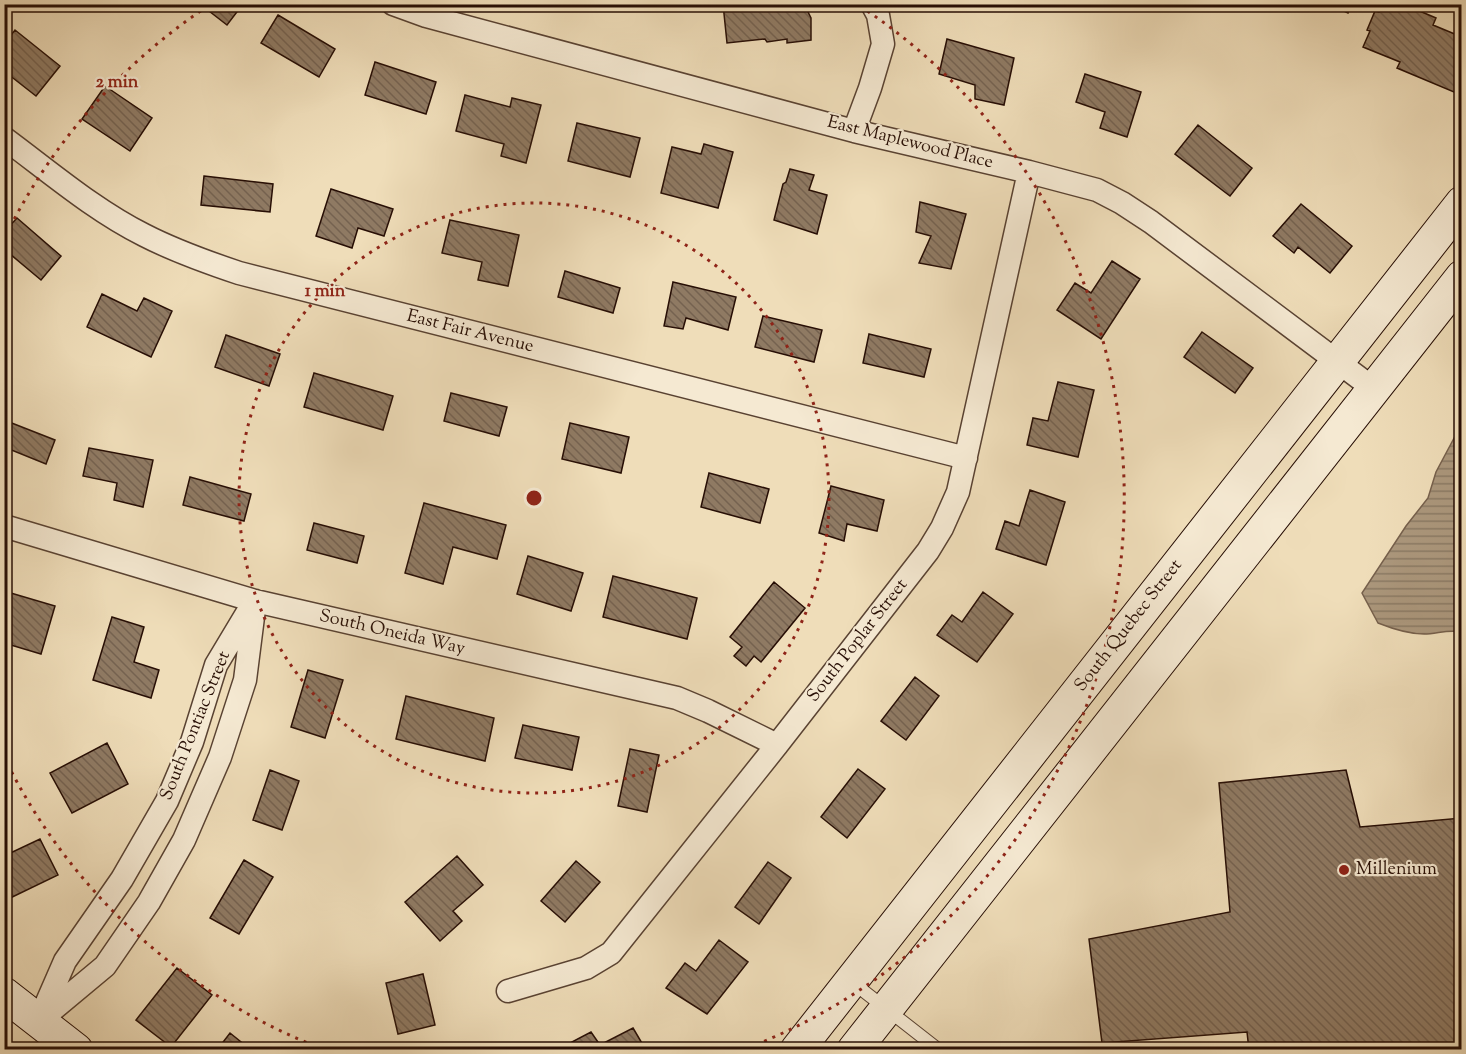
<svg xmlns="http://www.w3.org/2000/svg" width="1466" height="1054" font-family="'Sorts Mill Goudy',serif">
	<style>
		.water { fill: url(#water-rules); stroke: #76604c; stroke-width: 1.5 }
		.building { fill: url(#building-back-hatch); stroke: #270e05; stroke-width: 1.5 }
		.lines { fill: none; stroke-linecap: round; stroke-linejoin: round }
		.lane-casing { stroke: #594232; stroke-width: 14 }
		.street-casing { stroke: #594232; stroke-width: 25 }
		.secondary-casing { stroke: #270e05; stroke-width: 35 }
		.lane { stroke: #f5e9d2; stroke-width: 12 }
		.street { stroke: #f5e9d2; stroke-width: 22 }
		.secondary { stroke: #f5e9d2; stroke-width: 33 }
		.ring { fill: none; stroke: #8f2418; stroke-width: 3; stroke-dasharray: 3 6 }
		.poi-dot { fill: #8f2418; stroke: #f5e9d2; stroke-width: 2 }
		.labels { text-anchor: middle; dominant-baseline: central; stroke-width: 4.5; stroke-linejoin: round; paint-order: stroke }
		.street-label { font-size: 18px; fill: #270e05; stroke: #f5e9d2 }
		.poi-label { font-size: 18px; fill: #270e05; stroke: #f5e9d2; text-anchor: start }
		.centre { fill: #8f2418; stroke: #f5e9d2; stroke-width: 3 }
		.ring-label { font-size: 18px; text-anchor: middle; font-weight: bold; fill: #8f2418; stroke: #f5e9d2; stroke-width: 4.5; stroke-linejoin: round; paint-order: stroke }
	</style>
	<defs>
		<pattern id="water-rules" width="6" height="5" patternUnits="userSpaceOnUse" patternTransform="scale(1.5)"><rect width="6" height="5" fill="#ab977c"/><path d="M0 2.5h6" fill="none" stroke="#8b7a64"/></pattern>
		<pattern id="building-back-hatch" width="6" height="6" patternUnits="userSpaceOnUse" patternTransform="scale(1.5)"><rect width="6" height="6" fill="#8f7a63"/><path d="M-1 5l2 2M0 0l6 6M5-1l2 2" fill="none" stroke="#756250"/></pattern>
	</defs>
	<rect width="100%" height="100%" fill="#efddb9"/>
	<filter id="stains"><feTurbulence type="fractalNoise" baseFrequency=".00333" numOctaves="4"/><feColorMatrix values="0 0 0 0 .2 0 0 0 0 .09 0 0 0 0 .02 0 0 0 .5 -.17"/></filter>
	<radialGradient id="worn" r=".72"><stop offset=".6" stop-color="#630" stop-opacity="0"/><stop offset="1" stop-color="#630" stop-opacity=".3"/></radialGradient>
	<path class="water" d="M1461,425v207c-13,-3 -24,2 -37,2 -16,0 -31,-5 -46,-11l-16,-30 44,-67 22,-28 8,-26z"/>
	<path class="building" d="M200,4h43l-16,21z
		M723,4h81l7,14v22l-24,3v-4l-20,3 -2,-3 -38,4z
		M1329,4h23l-4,9z
		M1382,4h21l33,14 -3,7 29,12 -1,58 -64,-27 3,-6 -37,-15 7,-16 -3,-1 8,-19 4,1z
		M278,15l57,34 -16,28 -58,-34z
		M15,30l45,36 -24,30 -32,-25v-27z
		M947,39l67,19 -10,47 -29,-6v-14l-36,-11z
		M375,62l61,20 -10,32 -61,-19z
		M1085,74l56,18 -14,45 -27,-9 5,-16 -29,-10z
		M105,86l47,32 -22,33 -48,-32z
		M465,95l45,12 2,-9 29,7 -15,58 -25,-7 3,-12 -48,-13z
		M577,123l63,15 -10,39 -62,-16z
		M1198,125l54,43 -22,28 -55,-42z
		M704,144l29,8 -15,56 -57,-15 11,-46 29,7z
		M790,169l24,6 -5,15 18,5 -10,39 -43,-14 9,-36 3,-2z
		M204,176l69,8 -3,28 -69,-7z
		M331,189l62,20 -9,27 -26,-8 -6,20 -36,-12z
		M920,202l46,12 -15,55 -32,-6 12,-27 -15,-4z
		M1301,204l51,42 -22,27 -32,-26 -4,6 -21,-17z
		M17,218l44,38 -20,24 -37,-31v-17z
		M450,220l69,15 -11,51 -30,-6 4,-18 -40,-9z
		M1112,261l28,18 -39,60 -44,-29 18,-27 16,10z
		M565,271l55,17 -7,25 -55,-16z
		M673,282l63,15 -8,33 -42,-12 -3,11 -19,-3z
		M102,294l35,17 7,-13 28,13 -21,46 -64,-30z
		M763,316l59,14 -8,32 -59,-15z
		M1202,332l51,36 -18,25 -51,-36z
		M869,334l62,15 -7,28 -61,-14z
		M226,335l54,19 -11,32 -54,-19z
		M314,373l79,23 -10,34 -79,-23z
		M1058,382l36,8 -16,67 -51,-12 6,-27 15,3z
		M451,393l56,14 -8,29 -55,-15z
		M4,420l51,20 -9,24 -42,-17z
		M570,423l59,14 -8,36 -59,-14z
		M89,448l64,12 -10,47 -29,-7 3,-17 -34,-7z
		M709,473l60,16 -9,34 -59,-16z
		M190,477l61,17 -7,27 -61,-16z
		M831,486l53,14 -7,31 -30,-7 -3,17 -25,-8z
		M1030,490l35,12 -19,63 -50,-16 9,-28 14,5z
		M424,503l82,22 -9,34 -44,-12 -10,37 -38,-11z
		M314,523l50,13 -7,27 -50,-13z
		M528,556l55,17 -12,38 -54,-17z
		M613,576l84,22 -10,41 -84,-22z
		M774,582l31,26 -44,54 -7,-6 -8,10 -12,-10 8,-9 -12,-10z
		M4,591l51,15 -14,48 -37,-11z
		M983,592l30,22 -36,48 -40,-27 15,-20 10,7z
		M112,617l32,10 -10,35 25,8 -8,28 -58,-18z
		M308,670l35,10 -18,58 -34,-11z
		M915,677l24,19 -33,44 -25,-19z
		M406,696l88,22 -9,43 -89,-22z
		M523,725l56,12 -7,33 -57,-12z
		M107,743l21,41 -56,29 -22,-40z
		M630,749l29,6 -12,57 -29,-6z
		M858,769l27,20 -38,49 -26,-21z
		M270,770l29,11 -17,49 -29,-10z
		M1346,770l14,57 102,-9v232h-213l-2,-18 -145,11 -13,-104 141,-27 -11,-129z
		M40,839l18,36 -54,26v-45z
		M457,856l26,29 -30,26 9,10 -22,20 -35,-39z
		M244,860l29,17 -34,57 -29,-16z
		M576,861l24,21 -35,40 -24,-21z
		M768,862l23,16 -32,46 -24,-17z
		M719,940l29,22 -41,52 -41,-26 19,-25 11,8z
		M177,968l35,27 -41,52 -35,-27z
		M423,974l12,51 -37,9 -12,-51z
		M633,1028l13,22h-78l-2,-5 25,-13 9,13z
		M230,1033l21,17h-34z"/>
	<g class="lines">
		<g class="lane-casing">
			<path id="lane" d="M852,982l87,68"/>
		</g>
		<g class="street-casing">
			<path id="street" d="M393,4l33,12 428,115 175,41 68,18 25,13 29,19 223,167
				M854,131l16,-43 13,-44 -5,-29 -6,-11
				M4,138c46,34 90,72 140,97 31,16 62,27 95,38l727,185
				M4,526l251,75 422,97 31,13 69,34
				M508,991l78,-23 25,-15 166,-208 151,-194 14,-23 16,-36 71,-320
				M41,1016l24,-55 57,-82 45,-78 25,-59 24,-77 33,-55
				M39,1021l66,-55 44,-64 35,-62 36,-83 25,-77 10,-79"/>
		</g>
		<g class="secondary-casing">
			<path id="secondary" d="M4,994l72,56
				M797,1050l665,-847
				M854,1050l608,-773"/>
		</g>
		<use href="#lane" class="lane"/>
		<use href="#street" class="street"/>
		<use href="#secondary" class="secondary"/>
	</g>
	<g class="ring">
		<circle cx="534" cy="498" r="295"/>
		<path d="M323 1049A590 590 0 0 1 6 761M6 235A590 590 0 0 1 208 6M860 6A590 590 0 0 1 745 1049"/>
	</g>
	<circle class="poi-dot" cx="1344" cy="870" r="6"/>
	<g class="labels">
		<g class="street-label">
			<text transform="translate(910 143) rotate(14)">East Maplewood Place</text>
			<text transform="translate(470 332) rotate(14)">East Fair Avenue</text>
			<text transform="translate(1129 626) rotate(-52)">South Quebec Street</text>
			<text transform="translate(392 633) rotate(13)">South Oneida Way</text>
			<text transform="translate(858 641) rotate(-52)">South Poplar Street</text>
			<text transform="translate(196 726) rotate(-68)">South Pontiac Street</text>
		</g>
		<g class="poi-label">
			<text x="1356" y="870">Millenium</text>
		</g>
	</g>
	<circle cx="534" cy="498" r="9" class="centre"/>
	<g class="ring-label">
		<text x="117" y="87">2 min</text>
		<text x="325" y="296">1 min</text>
	</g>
	<rect width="1466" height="1054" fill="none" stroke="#efddb9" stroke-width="24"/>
	<rect x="6" y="6" width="1454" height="1042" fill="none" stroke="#270e05" stroke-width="3"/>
	<rect x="12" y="12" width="1442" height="1030" fill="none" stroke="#270e05" stroke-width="1.5"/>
	<rect width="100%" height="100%" filter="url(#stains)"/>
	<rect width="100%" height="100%" fill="url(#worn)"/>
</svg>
